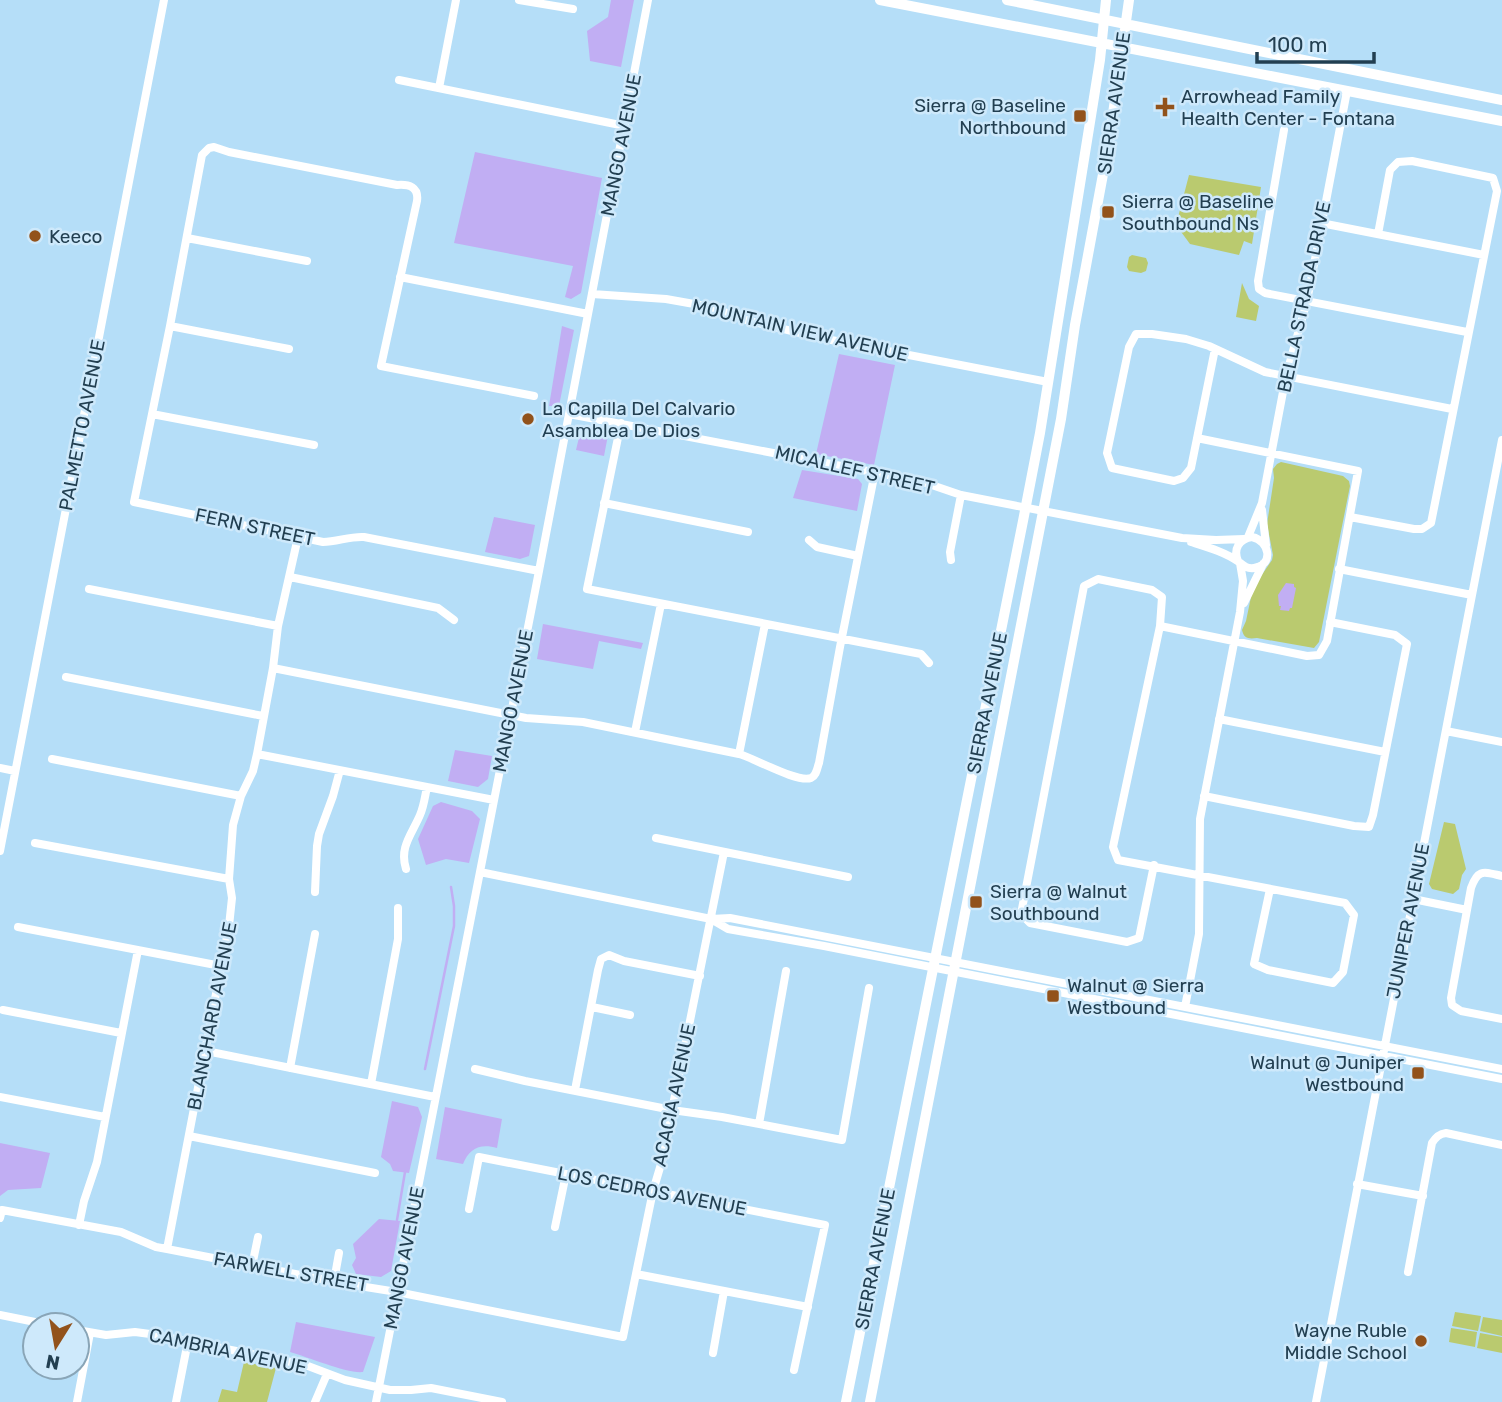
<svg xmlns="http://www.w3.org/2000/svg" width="1502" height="1402" font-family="Rubik,sans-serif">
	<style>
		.green { fill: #baca6f }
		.water { fill: #c1aef3 }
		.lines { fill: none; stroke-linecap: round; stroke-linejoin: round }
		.stream { stroke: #c1aef3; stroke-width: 2.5 }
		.minor { stroke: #fff; stroke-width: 8 }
		.major { stroke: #fff; stroke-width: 10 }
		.poi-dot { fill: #92521b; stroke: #cee9fb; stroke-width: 2.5 }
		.labels { text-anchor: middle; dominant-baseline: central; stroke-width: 5; stroke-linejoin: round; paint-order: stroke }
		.poi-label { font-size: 19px; fill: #223f51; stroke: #cee9fb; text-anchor: start }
		.street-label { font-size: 19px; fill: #223f51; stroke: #cee9fb }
	</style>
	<rect width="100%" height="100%" fill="#b5def8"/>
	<path class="green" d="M1189,175l72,12 -9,57 -8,-3 -5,14 -49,-11 -14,-19z
		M1132,255l14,3 2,5 -2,8 -5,2 -12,-2 -2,-4 2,-10z
		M1242,283l7,16 10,7 -3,15 -20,-4z
		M1281,462l62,14 6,5 1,5 -31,156 -5,6 -57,-10c-8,1 -13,1 -15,-8l4,-9 5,-24 8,-18 13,-19 1,-5 -6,-31 7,-46 -1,-9 4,-5z
		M1444,822l11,2 11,45 -4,6 -3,14 -6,5 -21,-5 -3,-5z
		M1455,1312l26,4 -3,15 -26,-5z
		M1483,1317l19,3v16l-22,-5z
		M1451,1328l26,4 -2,15 -26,-5z
		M1480,1333l22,4v16l-25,-5z
		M244,1362l32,6 -9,34h-49l4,-13 15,3z"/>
	<path class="water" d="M611,0h23l-13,67 -31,-6 -3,-30 21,-14z
		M475,152l127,26 -21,115 -10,6 -6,-2 8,-31 -119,-23z
		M562,326l12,4 -15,76h-10z
		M839,354l56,11 -21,100 -58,-11z
		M582,425l27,5 -5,26 -28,-6z
		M802,470l56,9 4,5 -5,27 -64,-13z
		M494,517l41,8 -6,31 -9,3 -35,-7z
		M1286,583l8,1v3l2,1 -4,20h-2l-1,3 -9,-1 1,-4h-2l-1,-11z
		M543,624l100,19 -2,6 -42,-8 -6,28 -56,-10z
		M455,750l37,6 -4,23 -10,8 -30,-6z
		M441,802l31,9 8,8 -11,44 -23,-4 -20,6 -8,-26 15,-33z
		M392,1101l26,6 4,10 -13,56 -16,-2 -3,-7 -9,-7z
		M445,1107l57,12 -5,29c-16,-5 -28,0 -34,16l-27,-5z
		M0,1143l50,10 -9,35 -33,2 -8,6z
		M379,1219l21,2 -9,50 -10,6 -25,-3 -4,-9 4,-7 -3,-14z
		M296,1322l79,15 -12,35c-15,2 -55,-15 -73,-20z"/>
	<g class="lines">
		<path class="stream" d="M425,1069l29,-143v-20l-3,-19
			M397,1220l8,-48"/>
		<path class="minor" d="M519,0l54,9
			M399,80l226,46
			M439,88l17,-88
			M1284,130l-26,151 1,8 6,4 202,39
			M1321,223l163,32
			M187,238l120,23
			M400,277l188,37
			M592,294l74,5 45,8 35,13 75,18 227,44
			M170,326l119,23
			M1215,349l-24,119 -8,10 -9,3 -62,-13 -5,-15 22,-106 7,-13h16l34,5 23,7 56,26 187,37
			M534,396l-153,-30 36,-165c2,-14 -8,-17 -20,-16l-168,-33 -15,-5 -5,1 -7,7 -32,171 -36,176 189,40c14,0 27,-6 41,-5l175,34
			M152,414l162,31
			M569,414l351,67 41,14 221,43 34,2 28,-1
			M621,423l-34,166 334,65 8,9
			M604,503l144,29
			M1262,510l4,35
			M1350,517l64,12h8l9,-6 66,-332 -4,-13 -81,-17 -14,1 -8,8 -12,64
			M1248,537l14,-34 24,-127 21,-75 40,-210
			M809,540l8,7 41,9
			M1191,542c16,5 34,10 48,20 5,4 8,7 15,6 20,-3 16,-27 -2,-31 -13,2 -19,12 -14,24
			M951,560l-1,-8 11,-57
			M1339,569l133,26
			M290,577l148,31 16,12
			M89,589l189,37
			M1244,603l19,-39
			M1160,626l147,30 12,-1 8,-14 31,-170 -161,-33
			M273,668l253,50 57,4 156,32c15,4 58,29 72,24 6,-3 6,-10 8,-15l21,-116 35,-175
			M66,677l197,39
			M1219,719l166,33
			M1446,731l56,11
			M635,732l26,-128
			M257,754l237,46
			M739,754l26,-130
			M52,759l189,37
			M0,768l15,3
			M1204,796l150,30 15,1 4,-12 34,-171 -12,-9 -65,-13
			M656,838l192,39
			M35,843l194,36
			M0,851l164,-851
			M1154,865l-15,73 -12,4 -97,-19 -9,-9 63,-328 14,-7 54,11 10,7 -2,29 -47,221 5,13 227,43 9,12 -11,57 -10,11 -65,-13 -14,-6 16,-75
			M406,869c-7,-22 6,-35 14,-54 4,-9 5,-19 7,-28
			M480,872l231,47 19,-1 772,151
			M1502,876c-18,-4 -24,-8 -31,12l-20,110 1,7 9,6 41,8
			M315,892l2,-46 2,-12 14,-38 7,-26
			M1413,899l54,11
			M711,919l17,10 96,17 678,133
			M18,927l203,39
			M592,1007l38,8
			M1185,1007l14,-73 1,-115 40,-207 3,-31 -3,-18
			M3,1010l118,23
			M206,1051l229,46
			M290,1068l25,-134
			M475,1069l50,12 147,29 50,7 120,23 27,-152
			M371,1084l27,-145v-31
			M575,1090l23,-120 3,-11 8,-4 15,6 76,15
			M0,1097l105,20
			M759,1124l27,-153
			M189,1136l186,37
			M1357,1184l66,12
			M469,1209l10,-52 346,68 -31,145
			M0,1218l2,-8 119,22 35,15 11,2 180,35 50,8 226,45 30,-146 11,-37 8,-44 52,-258
			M79,1225l5,-24 13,-39 41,-212
			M555,1227l11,-53
			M167,1249l62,-323 3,-28 -3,-19 4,-54 8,-29 12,-25 4,-17 16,-86 5,-42 20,-89
			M252,1266l6,-29
			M1408,1272l24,-129c4,-6 7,-9 14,-10l56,12
			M636,1274l172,33
			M334,1281l5,-28
			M0,1315l50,10
			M77,1330l29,5 29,-3 15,2 132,26 26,6 37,14 45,10h21l20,-2 71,14
			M713,1353l11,-62
			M77,1402l13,-69
			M176,1402l12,-61
			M315,1402l12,-28
			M376,1402l163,-831 109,-571
			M1316,1402l186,-962"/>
		<path class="major" d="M880,0l622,121
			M1007,0l495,100
			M846,1402l177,-881 17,-88 60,-373 6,-60
			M870,1402l191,-983 14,-94 34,-183 20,-142"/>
	</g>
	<g class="poi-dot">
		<path d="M1161.5 96.5h7v7h7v7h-7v7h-7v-7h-7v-7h7z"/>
		<rect x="1073" y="109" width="14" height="14" rx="3.5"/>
		<rect x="1101" y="205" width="14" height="14" rx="3.5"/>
		<circle cx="35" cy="236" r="7"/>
		<circle cx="528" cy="419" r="7"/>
		<rect x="969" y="895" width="14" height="14" rx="3.5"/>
		<rect x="1046" y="989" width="14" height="14" rx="3.5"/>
		<rect x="1411" y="1066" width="14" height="14" rx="3.5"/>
		<circle cx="1421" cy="1341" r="7"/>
	</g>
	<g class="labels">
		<g class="poi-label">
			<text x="1181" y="96">Arrowhead Family<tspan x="1181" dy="22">Health Center - Fontana</tspan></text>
			<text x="1066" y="105" text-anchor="end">Sierra @ Baseline<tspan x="1066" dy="22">Northbound</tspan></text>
			<text x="1122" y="201">Sierra @ Baseline<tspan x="1122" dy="22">Southbound Ns</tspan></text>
			<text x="49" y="236">Keeco</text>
			<text x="542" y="408">La Capilla Del Calvario<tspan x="542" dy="22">Asamblea De Dios</tspan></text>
			<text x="990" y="891">Sierra @ Walnut<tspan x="990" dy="22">Southbound</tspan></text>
			<text x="1067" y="985">Walnut @ Sierra<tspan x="1067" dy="22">Westbound</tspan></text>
			<text x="1404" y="1062" text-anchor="end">Walnut @ Juniper<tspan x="1404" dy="22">Westbound</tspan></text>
			<text x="1407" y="1330" text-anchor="end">Wayne Ruble<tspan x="1407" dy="22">Middle School</tspan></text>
		</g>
		<g class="street-label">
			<text transform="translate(1114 103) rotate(-82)">SIERRA AVENUE</text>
			<text transform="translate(621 145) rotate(-79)">MANGO AVENUE</text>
			<text transform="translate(1304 297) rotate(-78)">BELLA STRADA DRIVE</text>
			<text transform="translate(800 330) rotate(13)">MOUNTAIN VIEW AVENUE</text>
			<text transform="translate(82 425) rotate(-79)">PALMETTO AVENUE</text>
			<text transform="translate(855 470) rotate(13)">MICALLEF STREET</text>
			<text transform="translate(255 527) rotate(12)">FERN STREET</text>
			<text transform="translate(513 701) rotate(-79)">MANGO AVENUE</text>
			<text transform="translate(987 703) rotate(-79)">SIERRA AVENUE</text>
			<text transform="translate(1408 921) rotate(-79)">JUNIPER AVENUE</text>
			<text transform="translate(212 1016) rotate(-79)">BLANCHARD AVENUE</text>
			<text transform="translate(674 1095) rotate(-78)">ACACIA AVENUE</text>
			<text transform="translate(652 1191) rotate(11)">LOS CEDROS AVENUE</text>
			<text transform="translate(404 1258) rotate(-79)">MANGO AVENUE</text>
			<text transform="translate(875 1259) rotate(-79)">SIERRA AVENUE</text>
			<text transform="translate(291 1272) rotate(10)">FARWELL STREET</text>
			<text transform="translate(228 1351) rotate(12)">CAMBRIA AVENUE</text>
		</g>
	</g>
	<g transform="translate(56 1346) rotate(191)"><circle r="33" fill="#cee9fb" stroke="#89a5b7" stroke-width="2"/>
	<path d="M0-5L12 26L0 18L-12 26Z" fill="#92521b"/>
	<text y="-10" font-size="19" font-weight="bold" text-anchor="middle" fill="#223f51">N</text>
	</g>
	<path d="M1257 52v10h117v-10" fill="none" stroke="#223f51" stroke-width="3.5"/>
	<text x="1268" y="52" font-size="21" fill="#223f51" stroke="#cee9fb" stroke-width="5" paint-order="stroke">100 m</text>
</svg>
